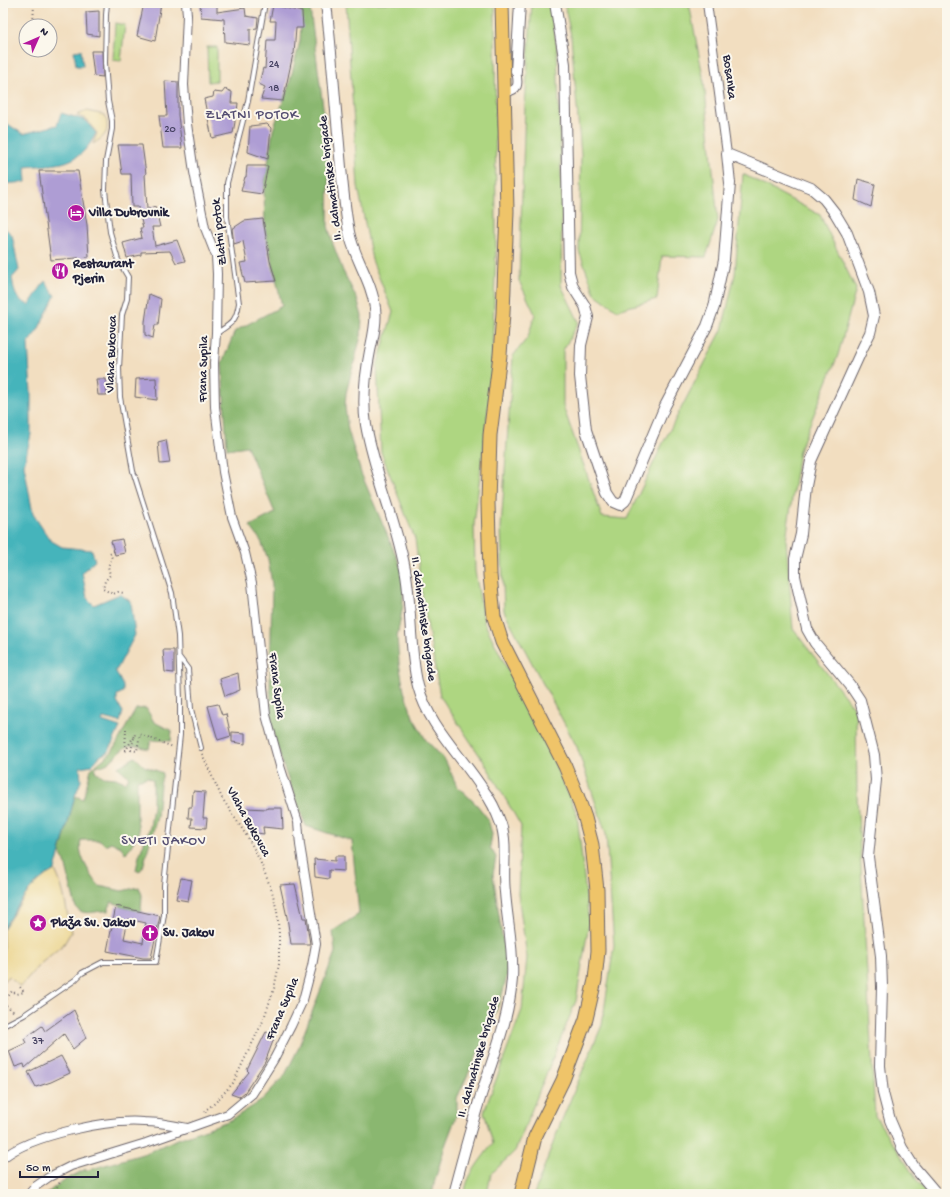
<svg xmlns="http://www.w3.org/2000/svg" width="950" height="1197" font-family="'Gochi Hand',sans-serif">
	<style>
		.green { fill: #aed681; stroke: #687c5e }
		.forest { fill: #8ab76f; stroke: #566c55 }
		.sand { fill: #eeda9e; stroke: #887e6c }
		.water { fill: #44b4bb; stroke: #336b7b }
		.building { fill: #ae9dd4; fill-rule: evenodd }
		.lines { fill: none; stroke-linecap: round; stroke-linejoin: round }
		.service-casing { stroke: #6b646a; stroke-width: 6 }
		.minor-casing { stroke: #6b646a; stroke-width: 10 }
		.tertiary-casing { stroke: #6b646a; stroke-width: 12 }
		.primary-casing { stroke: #6b646a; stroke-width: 15 }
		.path { stroke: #6b646a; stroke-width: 2; stroke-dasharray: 1 3; stroke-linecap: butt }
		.service { stroke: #fff; stroke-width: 4 }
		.minor { stroke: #fff; stroke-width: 8 }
		.tertiary { stroke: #fff; stroke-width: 10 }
		.primary { stroke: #efc469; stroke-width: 13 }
		.labels { text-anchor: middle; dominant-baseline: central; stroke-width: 4; stroke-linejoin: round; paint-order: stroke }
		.number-label { font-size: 11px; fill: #454161 }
		.street-label { font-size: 13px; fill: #22223b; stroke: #fbf7ec }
		.poi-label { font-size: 13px; font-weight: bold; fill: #22223b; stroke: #fbf7ec; text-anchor: start }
		.neighbourhood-label { font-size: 14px; letter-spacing: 1px; fill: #534d71; stroke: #fbf7ec }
	</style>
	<rect width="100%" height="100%" fill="#fbf7ec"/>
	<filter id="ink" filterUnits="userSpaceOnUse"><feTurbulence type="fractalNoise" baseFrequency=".025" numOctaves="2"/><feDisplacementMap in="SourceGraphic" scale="8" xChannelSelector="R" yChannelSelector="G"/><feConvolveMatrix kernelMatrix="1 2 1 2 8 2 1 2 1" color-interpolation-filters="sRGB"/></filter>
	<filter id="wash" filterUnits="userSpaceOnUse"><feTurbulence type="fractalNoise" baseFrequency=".012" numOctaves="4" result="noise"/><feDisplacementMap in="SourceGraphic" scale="16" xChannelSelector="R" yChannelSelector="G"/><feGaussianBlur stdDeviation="0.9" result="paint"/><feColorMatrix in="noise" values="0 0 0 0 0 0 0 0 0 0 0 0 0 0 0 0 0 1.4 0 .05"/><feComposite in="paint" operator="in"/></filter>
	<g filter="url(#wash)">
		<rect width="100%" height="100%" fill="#f2dec0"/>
		<path class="green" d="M346,3h149l1,246 -5,135 -17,141 1,46 9,51 69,138 24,54 12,109 -13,78 -61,150 -24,23 -4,20h-21c-4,-14 19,-39 27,-51l-9,-31 38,-102 5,-53 -9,-63 3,-68 -35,-61 -46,-69 -17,-95 -8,-62 -34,-87 -4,-86 16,-54 -21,-52 -14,-74z
			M532,3h17l8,45 5,155 -1,82 18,37 -16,28v56l39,111 25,2 35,-74 60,-115 13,-56 8,-100 77,41 36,74 -18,66 -39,96 -13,89 7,89 63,82 1,85 18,320 51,78h-392l27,-72 41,-97 12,-80 -8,-111 -29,-87 -73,-136 -3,-83 12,-172 15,-19 7,-23 -16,-33 6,-175z
			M564,3h125l15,79 14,138 -12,37 -44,-1 -5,43 -40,11 -22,-16 -16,-43 2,-96 -10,-119z
			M115,23l10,2 -4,36 -8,-1z
			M207,47h10v34l-9,1z"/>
		<path class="forest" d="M302,8l8,1 16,120 3,37 -1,60 5,18 10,27 14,28 5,17 -1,20 -15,57 -1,14 3,23 13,43 42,99v33l-6,32 2,26 5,28 9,26 13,23 19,20 12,26 20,19 11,14 4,15 -2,13 6,10 -3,17 9,62 5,21v19l-5,19 -12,32 -33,71v16l-12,32 -12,41v7h-387l15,-12 25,-13 -1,2 61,-18 29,-13 56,-20 30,-19 24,-26 13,-26 37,-97 -2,-21 26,-17 -7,-73 -46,-15 -21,-55 -13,-41 -2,-44 2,-102 -4,-25 -7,-18 -11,-15 25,-13 -28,-67 -20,3 -5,-86 13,-32 47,-25 -17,-77 -1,-39 9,-60 16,-45 11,-44z
			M146,708l8,14 18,9 -1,10 -20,-1 -2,9c-5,-1 -11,-3 -15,-3 -18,0 -19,21 -38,20l-1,5 9,6 12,1 9,4 4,-5 -11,-10 17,-10 9,9 19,7 -3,12 -3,32 -14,50 -4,5 -3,-2 3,-14 11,-29 3,-21v-26l-5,-3 -11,3v38l2,15 -13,21 -5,-7 -10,-5 -6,3 -5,-5h-19c-4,16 9,33 18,46l23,5 17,-4 3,8 -1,17 -21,-5 1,-2 -10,-3 -3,9c-12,-1 -23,6 -32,-3l-11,-46 -5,-9 15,-57 8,3 8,-30 21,-17 24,-43z"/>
		<path class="sand" d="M87,111l18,4c5,16 2,20 -12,29l4,-11 -11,-14 -9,-4z
			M55,870c10,20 11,40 16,62l-7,12 -25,21 -19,22 -11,-11 -6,6v-53l26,-39 16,-15z"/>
		<path class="water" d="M81,50l2,16h-7l-2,-15z
			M61,113l24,7 11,13c-16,34 -39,31 -71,34l1,15 -23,2v-63l20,13 34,-9z
			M3,213l1,14 8,8 7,35 -7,8c3,15 2,20 17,27l16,-24 10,15 -17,34 -10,13 3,50v41l-7,31 9,49 17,26 12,7 30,3 3,11 -13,11 5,26 7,7 26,-11 11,8 4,33 -18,34 -2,1 8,16v6l-6,3v7l6,10 -3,10 -17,-4 -1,3 18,6 -11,24 -9,5 -8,9 -12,2 1,14 -6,15 -20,74c-24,12 -38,36 -52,59z"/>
		<g id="blocks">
			<path class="building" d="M144,3h17l-6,38 -18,-5z
				M200,3h17v9l28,-4 1,8 12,2 -1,10 -7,1v16l-25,-3 -1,-23 -23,-2z
				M273,5l29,7 1,16h-7l-2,26h-1l-10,47 -22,-2 4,-12 -6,-3 4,-16 2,1 2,-29h8l1,-19h-6z
				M99,11v25l-12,-2 -1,-22z
				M91,51h11l1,26 -9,-1z
				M165,81l13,1v33l4,33h-19l-4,-32h8z
				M225,89l7,3 -1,11h7l-1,9 -3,-1 1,11 -2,11 -21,5 -8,-39 9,-2 1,-5 8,1z
				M267,124l4,4 -3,31 -20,-7 2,-26z
				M118,145h24l4,29h-1l2,35 8,-3 5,21h-8l3,19 22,-6 8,21 -9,2 -6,-12 -29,1v3l-14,3 -4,-15 19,-5 -2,-10h3l-5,-21h-6l-1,-33h-9z
				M247,166h21l-6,28 -21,-3 4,-14h1z
				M39,171h39l9,54 2,32 -38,3z
				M858,179l17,5 -4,23 -16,-7z
				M263,219l7,42 6,20 -31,2 -5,-20 7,-1 -4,-21 -9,3 -2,-15 12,-8z
				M149,294l12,5 -3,26h-3l-2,13 -8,-3v-13z
				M156,378l1,22 -22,-3 1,-18z
				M96,379h10l1,16h-9z
				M166,440l4,23 -10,1 -2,-22z
				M122,539l3,14 -10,2 -4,-14z
				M163,650h11v23l-9,-1z
				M238,673l2,17 -15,6 -5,-17z
				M218,704l4,11 4,-1 5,22 -13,4 -10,-34z
				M232,732l13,1v11l-13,-2z
				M193,791l12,1 -2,26h4l-1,10 -15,-1 1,-9h-4l1,-11h3z
				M246,808l21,1v-1h15l1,21 -20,-2 1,7 -14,-2z
				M335,856h9v15l-15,-1v9l-14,-2 -1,-18 21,2z
				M181,878l11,2 -4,21 -12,-2z
				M295,884l8,34h3l4,26h-19l-4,-27 -7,-32z
				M116,906l44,10 -9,42h-8l-36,-7zM128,919l18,4 -3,20 -19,-4z
				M74,1010l12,28 -13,11 -9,-15 -39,34 -1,-4 -9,3 -6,-16 17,-8 -2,-4 18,-13 3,5z
				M266,1032l9,4 -10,26 -20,30 -6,5 -8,-3 18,-22 -2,-2z
				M61,1056l9,17 -19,9 -15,5 -8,-15z"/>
		</g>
	</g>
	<g filter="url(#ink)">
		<use href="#blocks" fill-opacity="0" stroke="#6b646a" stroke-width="1"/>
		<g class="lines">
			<g class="service-casing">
				<path id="service" d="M217,333c15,-10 19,-11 22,-30l-12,-86v-34l21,-82 17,-98
					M179,657l9,12 3,40 10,39
					M3,1026l21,-11 51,-35 7,-7 21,-11h53l8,-47v-30l16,-150v-35l-2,-64 -6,-43 -39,-122 -13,-74 -1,-29 3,-53 5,-16 1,-22 -10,-17 -8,-28 -5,-42 1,-29 6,-32v-8l-4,-20 -3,-38 1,-48 1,-12"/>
			</g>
			<g class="minor-casing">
				<path id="minor" d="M707,3l20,151
					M504,93c15,-3 15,-8 12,-22
					M3,1158c28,-23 106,-39 141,-36 15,0 29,3 43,6
					M29,1194l7,-8 13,-9 22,-11 75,-23 82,-29 24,-20 22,-35 17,-33 12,-26 9,-34 4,-22 -16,-99 -2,-23 -18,-56 -14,-51 -14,-132 -7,-30 -13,-36 -9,-45 -8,-65 -1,-44 2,-30 1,-59 -1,-18 -11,-28 -11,-56 -7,-48 -3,-39 3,-70 -1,-12"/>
			</g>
			<g class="tertiary-casing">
				<path id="tertiary" d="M326,3c5,43 8,87 12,130 3,33 5,66 11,99 5,26 23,49 26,76 2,14 -2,29 -5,43 -5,25 -8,49 -4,74 9,51 32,99 40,150 6,37 3,75 12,111 11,41 44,70 66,105 7,9 13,22 17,33 7,21 1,46 4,68 2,29 9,57 7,87 -3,39 -18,76 -30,113 -11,34 -20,68 -29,102
					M555,3l10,61 4,208 4,15 12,19 3,11 -7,28 -1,31 6,54 21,63 6,9 7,3 5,-4 40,-95 42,-80 7,-19 10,-47 6,-77 -3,-29 84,34 13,11 11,14 12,20 22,59 5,24 -4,17 -7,14 -52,114 -5,25 -5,48 -6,25v17l12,53 8,14 35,42 10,15 14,55 2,25 -8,77 13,99 1,31 -2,79 3,27 7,27 12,28 12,19 23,27
					M516,71l4,-68"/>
			</g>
			<g class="primary-casing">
				<path id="primary" d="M502,3l5,208 -4,102 -3,42 -10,80 -2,68 2,72 4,42 8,25 63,124 12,29 8,23 7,27 5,45 1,61 -3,29 -9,39 -23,61 -28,57 -14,57"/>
			</g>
			<path class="path" d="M33,26l1,-23
				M114,551l-4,3 2,4 -4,8 2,9 -5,6 -2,8 10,5 5,-2 6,1
				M126,729l-1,23 10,-18 -4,16 6,1 3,-17 33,13
				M202,754l20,44 28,43 10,20 12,30 5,20 2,23v30l-5,25 -11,32 -30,62 -18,20 -8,6 -2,4
				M3,1001l4,-3 5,-7 5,3 7,-2 -4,-5
				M3,1003l11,9
				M53,1194l7,-12"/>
			<use href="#service" class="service"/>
			<use href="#minor" class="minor"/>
			<use href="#tertiary" class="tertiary"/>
			<use href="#primary" class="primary"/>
		</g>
	</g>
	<defs>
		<g id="hotel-disc" transform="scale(0.9)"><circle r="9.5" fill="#b5179e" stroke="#fbf7ec"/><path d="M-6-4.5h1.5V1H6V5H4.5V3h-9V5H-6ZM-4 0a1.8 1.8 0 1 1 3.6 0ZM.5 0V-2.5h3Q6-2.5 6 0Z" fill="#fff"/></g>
		<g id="restaurant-disc" transform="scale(0.9)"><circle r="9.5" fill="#b5179e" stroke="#fbf7ec"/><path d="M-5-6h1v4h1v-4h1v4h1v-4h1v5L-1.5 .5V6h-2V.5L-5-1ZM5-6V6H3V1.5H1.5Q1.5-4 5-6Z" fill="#fff"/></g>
		<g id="sight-disc" transform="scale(0.9)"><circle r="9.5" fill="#b5179e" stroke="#fbf7ec"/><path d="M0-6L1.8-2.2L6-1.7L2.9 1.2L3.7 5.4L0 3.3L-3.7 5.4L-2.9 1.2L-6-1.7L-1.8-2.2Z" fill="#fff"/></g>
		<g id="church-disc" transform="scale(0.9)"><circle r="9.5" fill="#b5179e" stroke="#fbf7ec"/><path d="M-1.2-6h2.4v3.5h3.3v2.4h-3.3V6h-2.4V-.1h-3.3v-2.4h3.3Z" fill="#fff"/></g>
	</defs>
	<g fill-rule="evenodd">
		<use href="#hotel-disc" x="76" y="213"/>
		<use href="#restaurant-disc" x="60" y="271"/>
		<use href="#sight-disc" x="38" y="923"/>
		<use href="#church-disc" x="150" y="933"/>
	</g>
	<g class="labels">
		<g class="number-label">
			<text x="274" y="65">24</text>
			<text x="274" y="89">18</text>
			<text x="170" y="130">20</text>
			<text x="38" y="1042">37</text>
		</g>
		<g class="street-label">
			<text transform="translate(729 77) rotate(83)">Bosanka</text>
			<text transform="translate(331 178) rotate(-97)">II. dalmatinske brigade</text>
			<text transform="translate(220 232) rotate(-96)">Zlatni potok</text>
			<text transform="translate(112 354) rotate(-88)">Vlaha Bukovca</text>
			<text transform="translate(204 369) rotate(-89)">Frana Supila</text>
			<text transform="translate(423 619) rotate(82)">II. dalmatinske brigade</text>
			<text transform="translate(276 686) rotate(83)">Frana Supila</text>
			<text transform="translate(248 822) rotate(61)">Vlaha Bukovca</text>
			<text transform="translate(283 1009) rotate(-67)">Frana Supila</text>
			<text transform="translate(479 1057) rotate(-74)">II. dalmatinske brigade</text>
		</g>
		<g class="poi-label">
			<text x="89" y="213">Villa Dubrovnik</text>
			<text x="73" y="264">Restaurant<tspan x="73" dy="15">Pjerin</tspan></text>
			<text x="51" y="923">Plaža Sv. Jakov</text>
			<text x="163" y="933">Sv. Jakov</text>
		</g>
		<g class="neighbourhood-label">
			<text x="252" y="115">ZLATNI POTOK</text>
			<text x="164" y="841">SVETI JAKOV</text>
		</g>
	</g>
	<rect width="950" height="1197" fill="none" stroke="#fbf7ec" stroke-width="16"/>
	<g transform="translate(38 38) rotate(45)"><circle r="19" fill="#fbf7ec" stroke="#a4a2a5"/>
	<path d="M0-3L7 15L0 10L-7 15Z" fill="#b5179e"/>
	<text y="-6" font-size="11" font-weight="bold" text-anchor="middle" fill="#22223b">N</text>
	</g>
	<path d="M20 1171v6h78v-6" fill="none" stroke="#22223b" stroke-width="2"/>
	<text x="26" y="1171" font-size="12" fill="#22223b" stroke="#fbf7ec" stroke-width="3" paint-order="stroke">50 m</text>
</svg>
